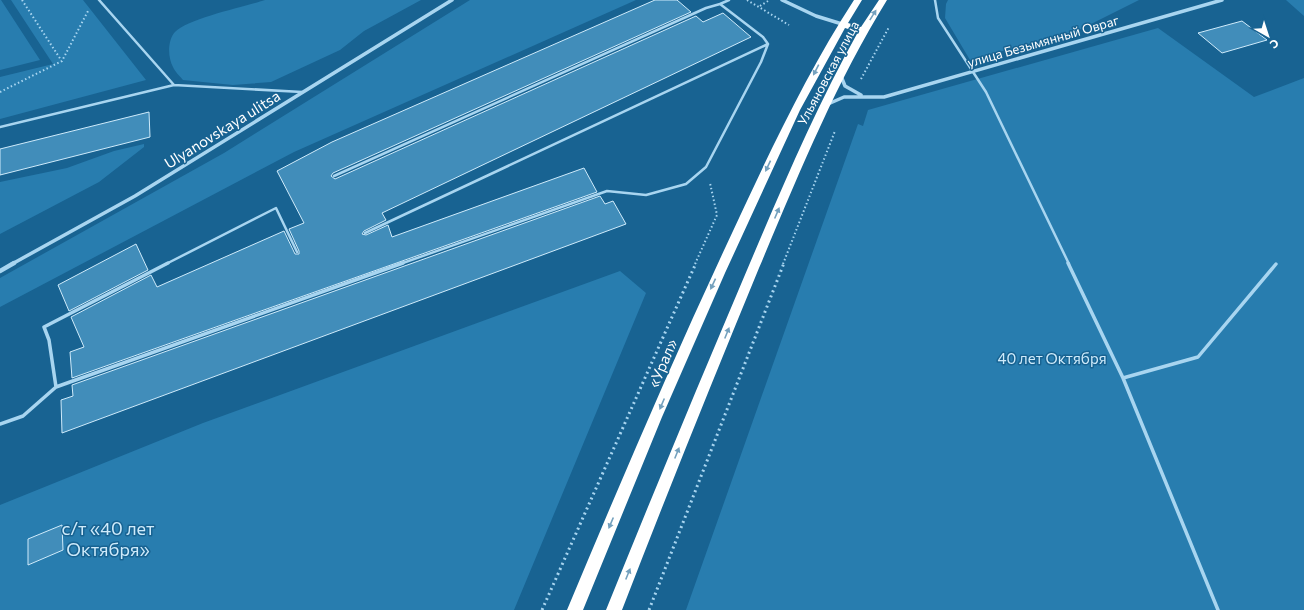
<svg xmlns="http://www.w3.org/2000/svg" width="1304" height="610" font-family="Commissioner,sans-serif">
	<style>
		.green { fill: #287daf }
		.building { fill: #418dba; stroke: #cfebfb }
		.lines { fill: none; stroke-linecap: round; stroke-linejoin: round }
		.path-far1 { stroke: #a8d5f0; stroke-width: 2; stroke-dasharray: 1.5 2.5; stroke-linecap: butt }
		.path { stroke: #a8d5f0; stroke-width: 3; stroke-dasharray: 2 3.5; stroke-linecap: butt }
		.lane-far1 { stroke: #a8d5f0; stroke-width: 2.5 }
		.lane { stroke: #a8d5f0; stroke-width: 3.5 }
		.street-far1 { stroke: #a8d5f0; stroke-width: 3.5 }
		.street { stroke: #a8d5f0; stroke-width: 4.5 }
		.highway { fill: #fff; fill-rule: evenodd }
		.oneway { fill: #74a1be }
		.labels { text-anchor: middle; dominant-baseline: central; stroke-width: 3; stroke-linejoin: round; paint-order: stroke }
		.far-street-label { font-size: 13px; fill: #fff; stroke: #186392 }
		.street-label { font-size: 15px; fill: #fff; stroke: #186392 }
		.park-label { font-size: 15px; fill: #cfebfb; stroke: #186392 }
		.near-park-label { font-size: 18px; fill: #cfebfb; stroke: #186392 }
	</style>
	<rect width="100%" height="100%" fill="#186392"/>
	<path class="green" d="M0,0h1l39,60 -40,10z
		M11,0h72l63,80 -146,39v-42l53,-13z
		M265,0h156l-57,31 -24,19 -69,32 -38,3 -50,-5c-3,-4 -8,-8 -10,-13 -5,-9 -6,-26 2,-35 14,-14 69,-25 90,-32z
		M470,0h166l-342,152 -294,155v-29l224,-125z
		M948,0h191l-60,30 -109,30 -25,-42 1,-14z
		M1286,0h18v16z
		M1158,28l96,69 50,-19v532h-618l172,-486 5,2 5,-16z
		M144,144v3l-45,35 -99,52v-52l67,-14 47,-17z
		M620,271l26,22 -132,317h-514v-105l203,-82z"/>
	<path class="building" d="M655,0h22l14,12 -358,161 -2,3 4,3 361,-163 7,6 20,-9 28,24 -369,176 4,7 -22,11 -2,3 4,1 22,-10 4,12 192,-69 13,24 -525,186 -2,-26 14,-5 -13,-30 80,-42 6,12 127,-56 11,23h4v-3l-10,-22 15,-6 -27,-52 55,-29z
		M1242,21l25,19 -45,13 -24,-20z
		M149,112l1,25 -150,38v-26z
		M600,196l5,8 8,-3 13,23 -564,209 -1,-33 12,-4 -1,-11z
		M136,244l12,26 -79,41 -11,-26z
		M62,525l1,25 -35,15v-26z"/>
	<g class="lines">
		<path class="path-far1" d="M22,0l39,60
			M747,0l42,25
			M760,6l8,-5
			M861,79l28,-52
			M0,92l62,-31 26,-50
			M695,264l22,-49 -7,-32
			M783,264l52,-133"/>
		<path class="path" d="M542,610l154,-347
			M649,610l135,-347"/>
		<path class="lane-far1" d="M99,0l75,85 128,7
			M935,0l3,18 48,74 83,172
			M720,4l9,-4
			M0,127l174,-42
			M334,176l372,-168 14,-4 43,33 5,7 -7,18 -55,105 -20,17 -40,11 -39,-4 -207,73
			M365,233l403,-189
			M166,264l110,-56 21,44"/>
		<path class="lane" d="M1068,263l55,115 95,232
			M1123,378l75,-21 78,-93
			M56,387l-7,-47 -5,-13 124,-64
			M0,424l23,-8 33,-29 347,-124"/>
		<path class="street-far1" d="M782,0l34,16 26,8
			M841,76l4,10 16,9
			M828,104l16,-7h40l338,-97
			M12,264l123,-68 317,-196"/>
		<path class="street" d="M0,271l14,-8"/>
		<path class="highway" d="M854,0h8l-14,23 13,4 18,-27h8c-52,84 -89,176 -128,268 -47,114 -93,228 -137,342h-16c46,-114 93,-227 141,-340 34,-80 68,-161 111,-238l-13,-4 -45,82 -75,163 -63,144 -79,193h-16c51,-122 103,-244 159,-364 39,-84 78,-169 128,-246z"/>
	</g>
	<defs><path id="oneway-solid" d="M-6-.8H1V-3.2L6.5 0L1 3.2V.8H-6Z"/></defs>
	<g class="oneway">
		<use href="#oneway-solid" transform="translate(873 15) rotate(-58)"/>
		<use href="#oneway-solid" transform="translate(816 70) rotate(117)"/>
		<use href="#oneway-solid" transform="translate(768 166) rotate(115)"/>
		<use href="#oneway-solid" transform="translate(777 213) rotate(-67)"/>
		<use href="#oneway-solid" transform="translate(713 284) rotate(115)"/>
		<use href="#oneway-solid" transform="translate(727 333) rotate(-68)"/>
		<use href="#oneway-solid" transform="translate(662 404) rotate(113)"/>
		<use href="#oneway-solid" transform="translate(677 453) rotate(-68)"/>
		<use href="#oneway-solid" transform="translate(611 523) rotate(113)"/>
		<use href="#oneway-solid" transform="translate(628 574) rotate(-68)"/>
	</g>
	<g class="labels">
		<g class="far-street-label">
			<text transform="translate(1043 41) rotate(-16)">улица Безымянный Овраг</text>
			<text transform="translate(828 73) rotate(-62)">Ульяновская улица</text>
		</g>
		<g class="street-label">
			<text transform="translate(222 129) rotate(-32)">Ulyanovskaya ulitsa</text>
			<text transform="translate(662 363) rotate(-67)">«Урал»</text>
		</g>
		<g class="park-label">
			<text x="1052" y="358">40 лет Октября</text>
		</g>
		<g class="near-park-label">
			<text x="108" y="528">с/т «40 лет<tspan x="108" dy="21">Октября»</tspan></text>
		</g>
	</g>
	<g transform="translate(1268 36) rotate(141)" stroke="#186392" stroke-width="3" paint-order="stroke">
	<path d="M0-3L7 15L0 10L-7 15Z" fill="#ffffff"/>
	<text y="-6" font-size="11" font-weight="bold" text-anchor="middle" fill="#ffffff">С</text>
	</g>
</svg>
